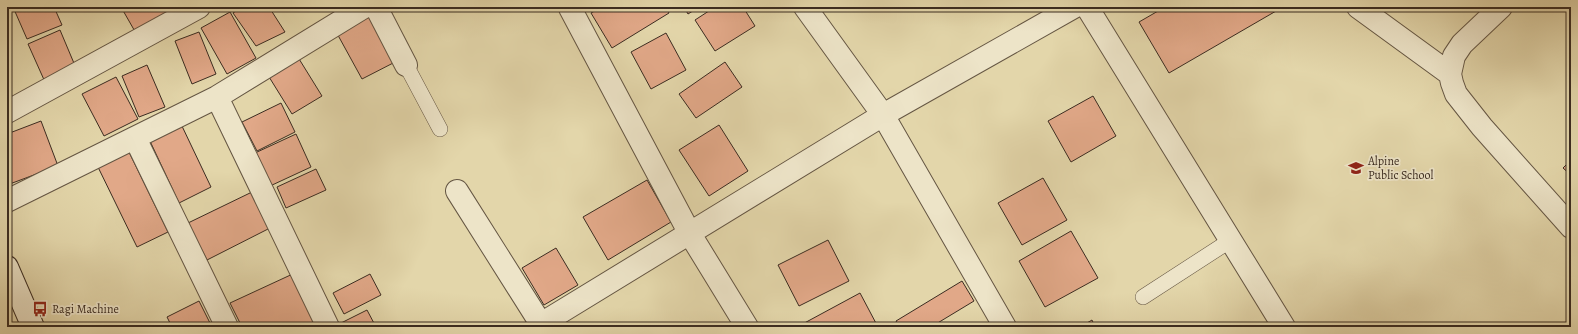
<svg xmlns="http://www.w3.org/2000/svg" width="1578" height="334" font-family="Alegreya,serif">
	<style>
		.building { fill: #e1a888; stroke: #3b2c21 }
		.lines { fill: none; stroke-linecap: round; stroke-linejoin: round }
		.service-casing { stroke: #655643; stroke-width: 16 }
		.minor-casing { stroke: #655643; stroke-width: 24 }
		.secondary-casing { stroke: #3b2c21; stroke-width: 24 }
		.service { stroke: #ede4c8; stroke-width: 15 }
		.minor { stroke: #ede4c8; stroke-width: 22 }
		.secondary { stroke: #ede4c8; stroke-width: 22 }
		.labels { text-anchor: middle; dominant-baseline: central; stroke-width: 3.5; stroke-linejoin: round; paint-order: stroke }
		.poi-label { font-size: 12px; fill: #3b2c21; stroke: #ede4c8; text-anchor: start }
	</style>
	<rect width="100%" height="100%" fill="#e3d6aa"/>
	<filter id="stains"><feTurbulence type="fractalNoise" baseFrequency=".005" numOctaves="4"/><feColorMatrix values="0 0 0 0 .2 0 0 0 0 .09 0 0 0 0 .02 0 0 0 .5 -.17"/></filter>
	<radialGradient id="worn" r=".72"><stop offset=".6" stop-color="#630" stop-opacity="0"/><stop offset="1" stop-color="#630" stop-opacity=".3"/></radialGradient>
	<path class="building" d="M13,7h41l8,18 -35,14z
		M121,7h64l-48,28z
		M242,7h27l16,25 -29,14 -23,-33z
		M602,7h64l3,6 -57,35 -21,-35z
		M684,7h15l-11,7z
		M715,7h28l12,19 -40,25 -20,-31z
		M1165,7h118l-114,66 -30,-51z
		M371,8l28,52 -37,19 -28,-51z
		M230,12l26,46 -29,16 -26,-46z
		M60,30l16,38 -31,14 -17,-38z
		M199,32l17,42 -24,10 -17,-43z
		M666,33l20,37 -35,19 -20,-37z
		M296,54l26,42 -30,18 -26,-42z
		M725,62l17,25 -46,31 -17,-24z
		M147,65l18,42 -26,10 -17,-41z
		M116,77l22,42 -34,17 -22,-42z
		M1093,96l23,40 -45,26 -23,-41z
		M281,103l14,29 -38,19 -15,-29z
		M41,121l17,45 -51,19v-51z
		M181,124l30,63 -32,16 -30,-64z
		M719,125l29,46 -39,25 -30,-46z
		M296,134l15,33 -41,19 -15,-33z
		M127,148l41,84 -31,15 -41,-84z
		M1571,160v15l-8,-7z
		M316,169l10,21 -40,18 -9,-21z
		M1043,178l24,42 -45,25 -24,-42z
		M647,180l24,42 -63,38 -25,-43z
		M252,192l18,36 -63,32 -19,-37z
		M1071,231l27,47 -53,29 -26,-46z
		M828,240l21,41 -50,25 -21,-41z
		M556,248l22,37 -34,20 -22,-37z
		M297,272l25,55h-80l-12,-24z
		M370,274l11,21 -37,19 -11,-21z
		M962,281l12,20 -43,26h-32l-3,-6z
		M860,293l18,34h-81z
		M199,301l13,26h-40l-5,-10z
		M367,310l9,17h-32l-3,-4z
		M1092,320l3,7h-15z"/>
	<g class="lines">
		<g class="service-casing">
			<path id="service" d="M406,65l34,64
				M1143,297l88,-57"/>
		</g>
		<g class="minor-casing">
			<path id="minor" d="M376,7l30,58
				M805,7l78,108 122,212
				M1087,7l197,320
				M1358,7l92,67
				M1501,7l-39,37 -8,12 -4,18 2,9 4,11 26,33 89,100
				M570,8l120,226 57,93
				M217,97l111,230
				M7,112l192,-105
				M135,138l92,189
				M457,191l84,133 342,-209 191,-108
				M7,201l210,-104 147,-90"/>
		</g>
		<g class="secondary-casing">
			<path id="secondary" d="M7,267l26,60"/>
		</g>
		<use href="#service" class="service"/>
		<use href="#minor" class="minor"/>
		<use href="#secondary" class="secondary"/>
	</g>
	<defs>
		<g id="school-bare" transform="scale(1.2)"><path d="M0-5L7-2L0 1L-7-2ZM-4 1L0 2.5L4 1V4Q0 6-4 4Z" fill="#8f2418" stroke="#ede4c8" stroke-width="2.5" paint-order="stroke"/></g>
		<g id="bus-bare" transform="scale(1.2)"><path d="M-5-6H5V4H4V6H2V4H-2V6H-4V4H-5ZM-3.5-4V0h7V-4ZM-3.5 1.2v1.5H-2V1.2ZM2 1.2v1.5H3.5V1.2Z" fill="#8f2418" stroke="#ede4c8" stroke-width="2.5" paint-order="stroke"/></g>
	</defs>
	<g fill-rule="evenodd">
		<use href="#school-bare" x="1356" y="168"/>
		<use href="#bus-bare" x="40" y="309"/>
	</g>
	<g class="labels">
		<g class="poi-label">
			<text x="1368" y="161">Alpine<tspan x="1368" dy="14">Public School</tspan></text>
			<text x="52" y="309">Ragi Machine</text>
		</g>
	</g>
	<rect width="1578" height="334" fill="none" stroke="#e3d6aa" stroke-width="24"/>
	<rect x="8" y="8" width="1562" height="318" fill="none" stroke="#3b2c21" stroke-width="2"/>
	<rect x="12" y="12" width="1554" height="310" fill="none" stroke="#3b2c21"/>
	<rect width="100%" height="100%" filter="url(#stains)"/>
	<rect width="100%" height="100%" fill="url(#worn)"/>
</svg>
